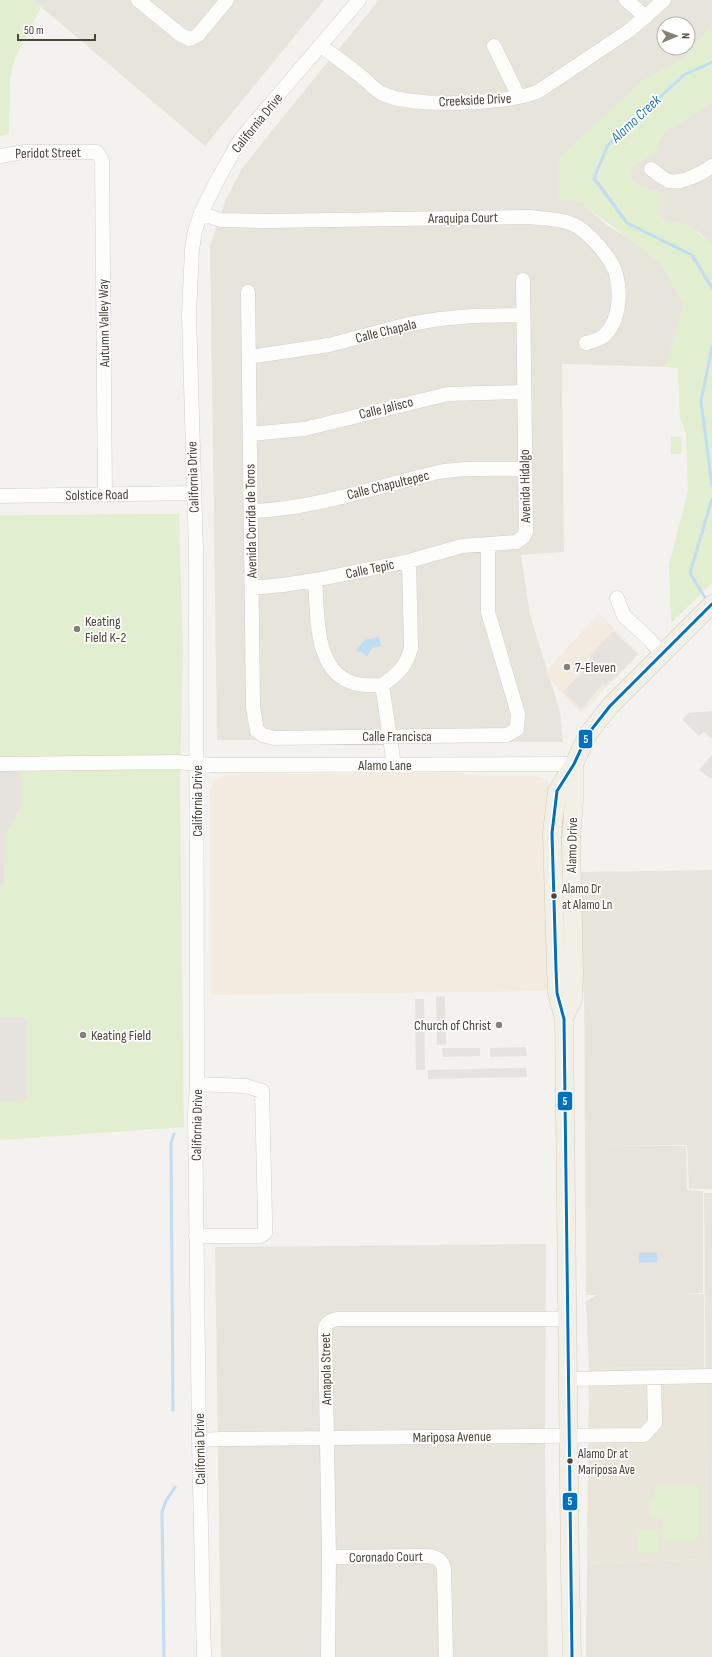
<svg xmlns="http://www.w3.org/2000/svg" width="712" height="1657" font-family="'Sofia Sans Condensed',sans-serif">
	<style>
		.residential { fill: #e7e4dc; fill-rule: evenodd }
		.commercial { fill: #f3ebdf }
		.education { fill: #eae5da }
		.green { fill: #e1eecf }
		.parking { fill: #e6e3df }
		.water { fill: #c0ddf1 }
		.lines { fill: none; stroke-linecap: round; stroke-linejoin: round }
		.stream { stroke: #c0ddf1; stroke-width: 3 }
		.minor-casing { stroke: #d2d0cb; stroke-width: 15 }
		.major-casing { stroke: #d6cebb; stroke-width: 19 }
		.minor { stroke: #fdfdfc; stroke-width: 14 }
		.major { stroke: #f2efe6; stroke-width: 18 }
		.bus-1-casing { stroke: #fff; stroke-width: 6 }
		.bus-1 { stroke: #0070c0; stroke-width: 3 }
		.poi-dot { fill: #868178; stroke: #fff; stroke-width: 1.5 }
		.bus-dot { fill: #4b4439; stroke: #fff; stroke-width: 1.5 }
		.labels { text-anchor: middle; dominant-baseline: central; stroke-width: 3.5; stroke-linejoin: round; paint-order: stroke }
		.bus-label { font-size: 13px; fill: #4b4439; stroke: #fff; text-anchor: start }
		.street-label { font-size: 14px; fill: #4b4439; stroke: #fff }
		.poi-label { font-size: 14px; fill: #4b4439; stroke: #fff; text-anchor: start }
		.water-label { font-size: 15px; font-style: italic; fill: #2e7ab2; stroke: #fff }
		.line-badge { stroke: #fff; stroke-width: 1.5 }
		.badge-label { font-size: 11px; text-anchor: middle; font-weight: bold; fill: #fff }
	</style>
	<rect width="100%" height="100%" fill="#f4f2ee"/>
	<path class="residential" d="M33,0h291l-119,146z
		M379,0h333v25l-30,35 -43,23 -57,119 8,8 18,16 19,11 34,26 23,41 -18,63 -104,-3 2,188 -43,3 9,60 30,96 3,31 -346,-2 -7,-495 16,-46 17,-32 39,-49zM664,24h24v24h-24z
		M712,103v143l-12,-13 -14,-8 -17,-3 -9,-5v-25l-23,-6 -6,-7 -1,-9 3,-5 9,-4 24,-30z
		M712,870v319h-23l-2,-44 -91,1h90l1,44 16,1v102l-17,1h18v73l-115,1 -3,-67 11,-6h-11l-2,-304h-2l-1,-119z
		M704,1193h8v464h-126l1,-93 120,-5z
		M546,1244l-1,212 3,201h-327l-6,-410z"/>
	<path class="commercial" d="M597,615h4l38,39 -57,59 -21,-20 -15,-19 1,-4z
		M451,772l35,4h50l8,3 5,6 3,206 -341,4 -2,-203 5,-12 13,-5z"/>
	<path class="education" d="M705,1367l2,192 -120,5 2,-196z"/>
	<path class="green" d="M0,0h33l8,7 -26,51 -5,21 -1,55 -9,2z
		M712,25v78l-46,28 -7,10v10l-17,10 -9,4 -3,5 1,9 6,7 23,6v25c10,6 18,5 27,9 10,4 17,12 25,20v337l-41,40 -2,-59 19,-73 -2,-58 -6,-14 -2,-51 -12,-1 18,-63 -23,-41 -34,-26 -37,-27 -8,-8 -23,-3v-41l80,-75 43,-23z
		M671,437h10v17h-10z
		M179,514l4,136 -3,132 4,345 -184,13v-625z
		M655,1485h44v56l-36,1v-24h-13v-15l5,-5z
		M637,1530h22v23h-22z"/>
	<path class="parking" d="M613,631l25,23 -20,21 -12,10h-4l-20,24 -19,-17 28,-29 -1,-7z
		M712,711v28l-8,-7 -5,4 -17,-17 6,-6z
		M712,755v23h-3l-10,-8z
		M14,769l8,8v23l-2,10 -15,24 -1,49 -4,4v-117z
		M445,996l1,48 -9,1 -1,-48z
		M415,999h9l1,71h-9z
		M0,1018h27v82l-27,2z
		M526,1047l1,9 -37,1v-9z
		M442,1048h38v8l-37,1z
		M526,1068l1,9 -99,2v-9z"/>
	<path class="water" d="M379,637l2,9 -9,2 -5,9 -4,-4 -7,-2 8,-11z
		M639,1253h18v9l-18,1z"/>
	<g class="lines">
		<path class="stream" d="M712,62l-28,13 -76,70 -14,33 33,45 65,32 20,33
			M712,347l-11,54 11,85
			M707,601l-17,-28 22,-74
			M173,1410l-2,-267 3,-9
			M164,1657l-2,-145 4,-11 9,-14"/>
		<g class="minor-casing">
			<path id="minor" d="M138,0l43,35 9,4 8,-4 29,-35
				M626,0l20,17
				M321,46c14,10 27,20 41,31 6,5 12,12 19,16 28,15 123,11 153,0 4,-1 7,-4 11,-6l85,-57 34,-30
				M494,46l25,51
				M0,156l24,-4h73l5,9 3,334
				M651,169c5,3 13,11 19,12 12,3 32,-8 42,-15
				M201,213l19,7 47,1 263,-4c15,2 35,2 48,10 13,8 34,32 38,47 5,19 4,46 -11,61 -5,5 -13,6 -19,8
				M248,292l5,415 4,24 6,4 11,3 233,-3 10,-6 1,-15 -30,-102v-68
				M249,357l80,-12 80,-21 31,-5 32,-3 51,-1
				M250,434l54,-5 144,-35 76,-2
				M0,496l194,-3
				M251,511c65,-2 126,-25 188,-39 28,-5 58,-3 86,-3
				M315,580c3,35 -2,94 42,104 8,2 17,1 25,1 16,-11 24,-18 29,-37l-2,-87
				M252,588l31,-3 32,-5 94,-19 53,-15 54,-4 7,-5 3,-6 -3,-251
				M617,598l7,18 25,23 13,15
				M382,685l12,80
				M0,764l177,-2 36,3 361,-1
				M196,1236h64l5,-3v-14l-3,-128 -16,-5 -49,-2
				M568,1379l144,-3
				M199,1440l22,-1 423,-4 11,-12 -1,-45
				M329,1557l98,-1c10,1 16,4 17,14l2,87
				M204,1657l-5,-217 -4,-325 2,-31 -1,-532 -7,-237 3,-66 3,-18 6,-18 18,-36 21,-37 119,-140
				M328,1657l1,-100 -4,-228c1,-7 6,-9 13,-10h230"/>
		</g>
		<g class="major-casing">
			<path id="major" d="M564,1019l9,-20 1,-26 -3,-133 3,-40v-36
				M572,1657l-2,-86 -6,-552 -7,-26 -1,-24 -4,-136 5,-42 17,-27 14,-30 22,-28 102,-102"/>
		</g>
		<use href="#minor" class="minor"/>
		<use href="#major" class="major"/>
		<g class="bus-1-casing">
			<path id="bus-1" d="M572,1657l-8,-638 -7,-26 -1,-24 -4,-136 5,-42 17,-27 14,-30 22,-28 102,-102"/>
		</g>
		<use href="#bus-1" class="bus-1"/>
	</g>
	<g class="poi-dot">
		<circle cx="77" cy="629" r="4"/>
		<circle cx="567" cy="667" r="4"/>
		<circle cx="499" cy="1025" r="4"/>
		<circle cx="83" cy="1035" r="4"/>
	</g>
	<g class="bus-dot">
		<circle cx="554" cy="896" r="3.5"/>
		<circle cx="570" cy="1461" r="3.5"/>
	</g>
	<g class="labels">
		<g class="bus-label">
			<text x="562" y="889">Alamo Dr<tspan x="562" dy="16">at Alamo Ln</tspan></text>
			<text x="578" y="1454">Alamo Dr at<tspan x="578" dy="16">Mariposa Ave</tspan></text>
		</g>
		<g class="street-label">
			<text transform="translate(475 100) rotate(-3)">Creekside Drive</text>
			<text transform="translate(257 123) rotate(-51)">California Drive</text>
			<text transform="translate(48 153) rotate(-1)">Peridot Street</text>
			<text transform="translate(463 218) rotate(-1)">Araquipa Court</text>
			<text transform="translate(104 323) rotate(-91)">Autumn Valley Way</text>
			<text transform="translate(386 331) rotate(-14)">Calle Chapala</text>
			<text transform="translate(386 408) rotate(-14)">Calle Jalisco</text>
			<text transform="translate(193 477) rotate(-92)">California Drive</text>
			<text transform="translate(388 485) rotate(-14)">Calle Chapultepec</text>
			<text transform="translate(525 486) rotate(-91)">Avenida Hidalgo</text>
			<text transform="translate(97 495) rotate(-1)">Solstice Road</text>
			<text transform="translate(251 521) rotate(-91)">Avenida Corrida de Toros</text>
			<text transform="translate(370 569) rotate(-12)">Calle Tepic</text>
			<text x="397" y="736">Calle Francisca</text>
			<text x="385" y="765">Alamo Lane</text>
			<text transform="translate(197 801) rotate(-90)">California Drive</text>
			<text transform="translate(572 845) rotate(-89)">Alamo Drive</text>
			<text transform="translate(197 1125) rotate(-89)">California Drive</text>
			<text transform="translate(326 1369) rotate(-91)">Amapola Street</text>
			<text transform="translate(452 1437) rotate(-1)">Mariposa Avenue</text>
			<text transform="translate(200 1449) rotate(-91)">California Drive</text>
			<text transform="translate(386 1557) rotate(-1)">Coronado Court</text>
		</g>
		<g class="poi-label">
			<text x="85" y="621">Keating<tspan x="85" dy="16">Field K-2</tspan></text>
			<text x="575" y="667">7-Eleven</text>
			<text x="491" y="1025" text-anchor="end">Church of Christ</text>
			<text x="91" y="1035">Keating Field</text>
		</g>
		<g class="water-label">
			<text transform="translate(636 119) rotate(-43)">Alamo Creek</text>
		</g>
	</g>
	<g class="line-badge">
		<rect x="578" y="729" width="15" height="20" rx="4" fill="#0070c0"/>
		<rect x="557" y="1091" width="16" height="20" rx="4" fill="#0070c0"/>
		<rect x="562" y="1492" width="16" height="19" rx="4" fill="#0070c0"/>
	</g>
	<g class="badge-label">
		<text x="586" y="743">5</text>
		<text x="565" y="1105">5</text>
		<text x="570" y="1505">5</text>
	</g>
	<g transform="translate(676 36) rotate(89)"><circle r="19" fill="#ffffff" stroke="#b7b4b0"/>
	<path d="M0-3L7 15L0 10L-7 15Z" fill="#868178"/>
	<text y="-6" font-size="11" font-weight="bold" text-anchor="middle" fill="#4b4439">N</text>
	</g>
	<path d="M18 34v6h77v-6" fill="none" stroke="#4b4439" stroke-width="2"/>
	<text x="24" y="34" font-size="12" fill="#4b4439" stroke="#ffffff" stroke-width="3" paint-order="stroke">50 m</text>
</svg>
